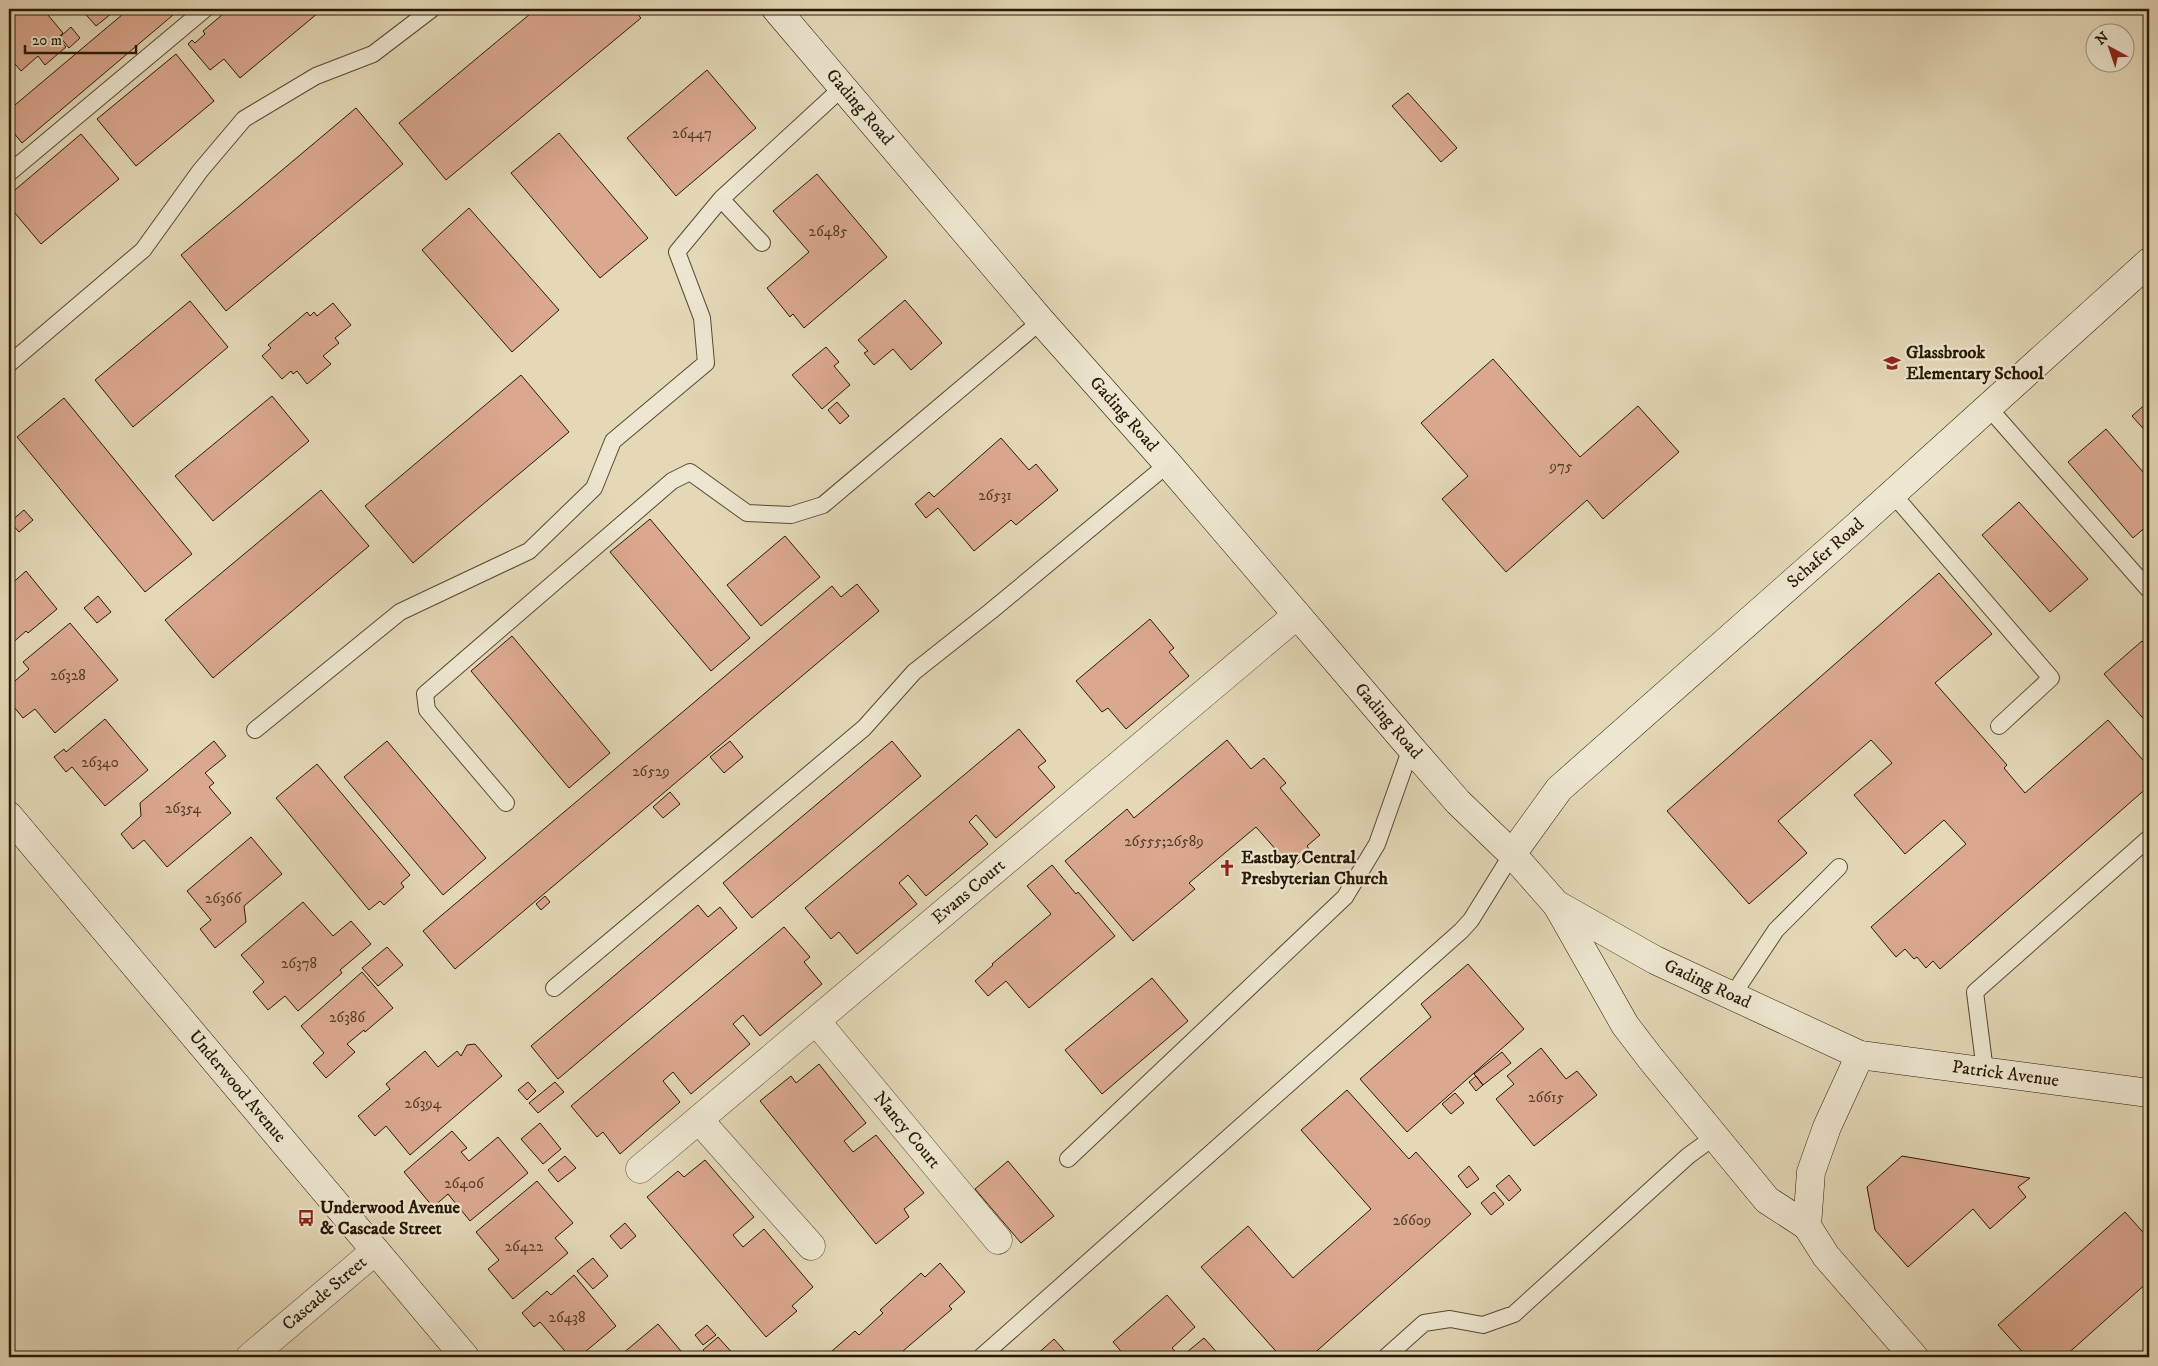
<svg xmlns="http://www.w3.org/2000/svg" width="2158" height="1366" font-family="'IM FELL DW Pica',serif">
	<style>
		.building { fill: #daa88f; stroke: #291905 }
		.lines { fill: none; stroke-linecap: round; stroke-linejoin: round }
		.lane-casing { stroke: #584932; stroke-width: 18 }
		.street-casing { stroke: #584932; stroke-width: 29 }
		.secondary-casing { stroke: #291905; stroke-width: 29 }
		.lane { stroke: #ede6d0; stroke-width: 16 }
		.street { stroke: #ede6d0; stroke-width: 28 }
		.secondary { stroke: #ede6d0; stroke-width: 28 }
		.labels { text-anchor: middle; dominant-baseline: central; stroke-width: 4.5; stroke-linejoin: round; paint-order: stroke }
		.number-label { font-size: 15px; fill: #553d28 }
		.street-label { font-size: 18px; fill: #291905; stroke: #ede6d0 }
		.poi-label { font-size: 18px; font-weight: bold; fill: #291905; stroke: #ede6d0; text-anchor: start }
	</style>
	<rect width="100%" height="100%" fill="#e4d8b7"/>
	<filter id="stains"><feTurbulence type="fractalNoise" baseFrequency=".004" numOctaves="4"/><feColorMatrix values="0 0 0 0 .2 0 0 0 0 .09 0 0 0 0 .02 0 0 0 .5 -.17"/></filter>
	<radialGradient id="worn" r=".72"><stop offset=".6" stop-color="#630" stop-opacity="0"/><stop offset="1" stop-color="#630" stop-opacity=".3"/></radialGradient>
	<path class="building" d="M9,9h34l20,24 -5,5 8,9 -21,18 -7,-9 -17,15 -12,-14z
		M81,9h36l-21,17z
		M129,9h51l-158,134 -13,-16v-17z
		M229,9h85l4,4 -78,65 -16,-19 -14,11 -22,-26 4,-4 3,3 10,-9 -2,-3z
		M536,9h97l8,9 -195,162 -47,-57z
		M71,27l9,11 -11,10 -9,-11z
		M176,54l38,47 -78,65 -39,-47z
		M707,70l49,58 -80,68 -49,-58z
		M1408,93l49,55 -16,14 -49,-56z
		M356,108l47,56 -177,147 -45,-56z
		M559,133l89,105 -48,40 -89,-105z
		M81,134l38,45 -78,65 -32,-38v-11z
		M817,174l70,83 -83,71 -11,-14 -3,3 -23,-29 42,-36 -36,-41z
		M469,208l90,102 -47,42 -90,-102z
		M905,300l37,43 -31,27 -18,-21 -19,16 -10,-12 4,-2 -10,-11z
		M190,301l38,46 -95,80 -38,-47z
		M333,303l18,22 -16,13 4,5 -16,13 8,8 -24,20 -10,-13 -4,3 -2,-3 -9,8 -20,-23 9,-8 -3,-3 39,-33 3,4 4,-4 3,4z
		M826,347l13,15 -5,4 16,19 -28,24 -30,-34z
		M1493,359l87,98 58,-51 41,46 -76,67 -16,-19 -81,72 -64,-73 26,-23 -47,-53z
		M521,375l48,57 -156,131 -48,-57z
		M272,396l37,45 -96,80 -38,-45z
		M64,398l128,156 -47,38 -128,-155z
		M2149,401v34l-17,-19z
		M837,402l12,14 -9,8 -12,-14z
		M2106,429l43,50v45l-16,14 -65,-76z
		M1001,438l28,32 7,-6 22,26 -42,35 -5,-5 -37,31 -36,-43 -12,10 -11,-14 14,-12 5,5z
		M321,490l48,56 -156,132 -48,-58z
		M2019,502l69,77 -38,33 -68,-77z
		M24,510l9,10 -14,12 -9,-10z
		M650,519l100,119 -39,33 -101,-119z
		M785,536l35,41 -59,49 -34,-41z
		M26,571l31,38 -29,24 -2,-2 -17,15v-60z
		M1939,573l53,61 -57,49 72,82 -3,3 21,25 83,-73 41,47v19l-209,183 -7,-8 -7,7 -9,-11 -3,2 -9,-10 -9,8 -25,-30 95,-83 -22,-24 -39,34 -51,-59 38,-32 -21,-23 -93,81 29,32 -58,51 -82,-93z
		M857,584l22,27 -424,358 -32,-38 409,-345 9,11z
		M98,596l13,16 -14,11 -13,-15z
		M1150,619l24,29 -5,4 20,24 -63,53 -18,-21 -6,4 -26,-31z
		M70,623l48,57 -63,53 -20,-24 -12,9 -14,-17v-15l20,-17 -6,-7z
		M512,636l98,117 -41,35 -98,-117z
		M2142,641l7,8v76l-45,-51z
		M105,719l43,51 -43,36 -33,-39 -6,5 -12,-15 10,-8 2,3z
		M1019,729l27,32 -8,6 17,20 -59,51 -20,-23 -7,7 19,22 -62,52 -18,-21 -9,8 18,21 -60,50 -18,-22 -8,7 -26,-31z
		M1227,740l24,29 13,-11 22,25 -6,5 40,47 -13,11 4,6 -19,16 -36,-41 -67,56 6,6 -62,52 -68,-80 62,-52 7,9z
		M214,741l12,15 -21,17 9,10 -5,4 22,26 -64,54 -23,-27 -11,9 -12,-15 20,-18 -1,-13z
		M387,741l99,117 -43,37 -99,-118z
		M730,741l13,16 -19,16 -14,-16z
		M892,741l29,35 -169,142 -29,-35z
		M317,764l93,111 -9,8 3,4 -20,18 -4,-4 -11,9 -93,-112z
		M670,792l10,12 -17,14 -10,-11z
		M251,837l31,37 -38,32 2,16 -31,26 -15,-19 11,-9 -24,-29z
		M1052,865l24,29 2,-2 37,44 -86,72 -23,-27 -18,15 -13,-15 18,-16 -1,-1 59,-50 -24,-28z
		M545,896l5,6 -9,8 -5,-6z
		M303,902l30,34 18,-15 20,23 -31,26 2,3 -44,38 -13,-15 -17,14 -15,-18 11,-10 -23,-27z
		M698,905l10,12 12,-10 17,21 -179,151 -27,-33z
		M784,927l26,30 -6,5 18,22 -62,52 -17,-21 -10,9 17,20 -59,50 -18,-22 -10,9 17,21 -60,52 -17,-22 -6,5 -26,-31z
		M387,947l16,18 -25,21 -16,-18z
		M1468,964l56,65 -117,103 -47,-53 71,-62 -10,-13z
		M362,972l31,36 -28,24 -1,-2 -17,14 8,8 -29,26 -13,-15 11,-10 -23,-27z
		M1152,978l36,43 -86,73 -37,-44z
		M475,1044l27,32 -92,79 -24,-29 -11,10 -17,-20 32,-27 -4,-5 39,-33 13,16 19,-16 4,5 6,-11z
		M1541,1048l25,31 11,-8 20,24 -63,51 -38,-47 18,-15 -7,-8z
		M1502,1052l9,11 -28,22 -9,-11z
		M819,1064l47,59 -22,18 9,11 23,-17 48,58 -20,16 5,8 -33,27 -116,-143 31,-25 5,7z
		M1476,1076l7,9 -7,6 -7,-9z
		M528,1082l8,9 -9,9 -9,-10z
		M555,1082l9,10 -26,21 -9,-10z
		M1347,1090l62,69 7,-7 55,62 -161,143h-29l-80,-90 47,-41 45,52 78,-69 -70,-79z
		M1455,1093l9,10 -13,11 -9,-10z
		M540,1123l21,26 -18,15 -22,-25z
		M452,1131l15,17 -6,4 8,9 29,-24 30,36 -58,48 -22,-27 -15,13 -29,-35z
		M565,1156l11,12 -18,14 -10,-12z
		M1902,1156l128,22 -12,9 8,10 -36,32 -17,-20 -65,58 -33,-37 -8,-43z
		M705,1160l49,57 -21,18 10,12 21,-18 49,58 -21,19 5,5 -31,26 -119,-140 31,-26 6,6z
		M1008,1161l46,55 -33,27 -46,-54z
		M1469,1166l10,13 -12,9 -9,-12z
		M1509,1175l12,15 -12,11 -13,-15z
		M537,1181l36,42 -18,15 13,15 -55,46 -25,-30 11,-9 -23,-28z
		M1494,1192l10,12 -13,11 -10,-12z
		M2125,1212l24,27v42l-85,76h-37l-29,-32z
		M625,1223l11,13 -15,13 -11,-13z
		M593,1258l15,18 -15,13 -16,-18z
		M940,1263l25,29 -16,14 3,3 -56,48h-71l30,-26 4,4 24,-22 -3,-3 41,-37 4,4z
		M574,1275l42,51 -37,31h-9l-30,-35 -6,5 -12,-14 25,-22 4,4z
		M1167,1295l28,32 -23,21 9,9h-55l-13,-15z
		M658,1324l28,33h-73l7,-6 2,3z
		M707,1325l9,10 -13,10 -8,-10z
		M718,1337l17,19 -1,1h-25l-6,-7z
		M1204,1338l17,19h-40z
		M1054,1339l16,18h-36z"/>
	<g class="lines">
		<g class="lane-casing">
			<path id="lane" d="M9,173l196,-164
				M762,243l-41,-44 122,-112
				M9,364l134,-114 57,-79 44,-52 72,-43 57,-22 59,-45
				M1988,407l161,183
				M1892,493l159,185 -52,48
				M255,730l145,-118 129,-61 65,-63 19,-47 93,-78 -4,-45 -25,-66 44,-53
				M506,803l-79,-93 -2,-16 247,-213 18,-9 57,41 44,2 32,-10 218,-184
				M554,988l310,-260 50,-56 77,-61 177,-147
				M1732,996l44,-66 63,-63
				M1985,1071l-10,-79 174,-154
				M1068,1159l277,-262 32,-53 34,-96
				M981,1357l480,-426 10,-11 41,-66
				M1386,1357l38,-34 26,-4 33,6 31,-11 174,-158 26,-19"/>
		</g>
		<g class="street-casing">
			<g id="street">
				<path id="s1" d="M816,1021l182,219"/>
				<path d="M699,1120l112,126"/>
				<path id="s2" d="M640,1169l657,-554"/>
				<path id="s3" d="M250,1357l125,-106"/>
			</g>
		</g>
		<g class="secondary-casing">
			<g id="secondary">
				<path id="s4" d="M776,9l265,312 127,143 243,284 47,54 54,52 44,50 99,56 205,95 289,38"/>
				<path id="s5" d="M9,816l456,541"/>
				<path id="s6" d="M1512,854l47,-65 300,-265 290,-262"/>
				<path d="M1557,905l68,120 26,34 116,141 40,26"/>
				<path d="M1860,1055l-33,72 -16,45 -4,54 19,30 88,101"/>
			</g>
		</g>
		<use href="#lane" class="lane"/>
		<use href="#street" class="street"/>
		<use href="#secondary" class="secondary"/>
	</g>
	<defs>
		<g id="school-bare" transform="scale(1.35)"><path d="M0-5L7-2L0 1L-7-2ZM-4 1L0 2.5L4 1V4Q0 6-4 4Z" fill="#8f2418" stroke="#ede6d0" stroke-width="2.5" paint-order="stroke"/></g>
		<g id="church-bare" transform="scale(1.35)"><path d="M-1.2-6h2.4v3.5h3.3v2.4h-3.3V6h-2.4V-.1h-3.3v-2.4h3.3Z" fill="#8f2418" stroke="#ede6d0" stroke-width="2.5" paint-order="stroke"/></g>
		<g id="bus-bare" transform="scale(1.35)"><path d="M-5-6H5V4H4V6H2V4H-2V6H-4V4H-5ZM-3.5-4V0h7V-4ZM-3.5 1.2v1.5H-2V1.2ZM2 1.2v1.5H3.5V1.2Z" fill="#8f2418" stroke="#ede6d0" stroke-width="2.5" paint-order="stroke"/></g>
	</defs>
	<g fill-rule="evenodd">
		<use href="#school-bare" x="1892" y="363"/>
		<use href="#church-bare" x="1227" y="868"/>
		<use href="#bus-bare" x="306" y="1218"/>
	</g>
	<g class="labels">
		<g class="number-label">
			<text x="692" y="133">26447</text>
			<text x="828" y="231">26485</text>
			<text x="1561" y="466">975</text>
			<text x="995" y="495">26531</text>
			<text x="68" y="675">26328</text>
			<text x="100" y="762">26340</text>
			<text x="651" y="771">26529</text>
			<text x="183" y="808">26354</text>
			<text x="1164" y="841">26555;26589</text>
			<text x="223" y="898">26366</text>
			<text x="299" y="963">26378</text>
			<text x="347" y="1017">26386</text>
			<text x="1546" y="1097">26615</text>
			<text x="423" y="1103">26394</text>
			<text x="464" y="1183">26406</text>
			<text x="1412" y="1220">26609</text>
			<text x="524" y="1246">26422</text>
			<text x="567" y="1317">26438</text>
		</g>
		<g class="street-label">
			<text stroke="none"><textPath href="#s4" startOffset="129">Gading Road</textPath></text>
			<text stroke="none"><textPath href="#s4" startOffset="534">Gading Road</textPath></text>
			<text stroke="none"><textPath href="#s6" startOffset="436">Schafer Road</textPath></text>
			<text stroke="none"><textPath href="#s4" startOffset="939">Gading Road</textPath></text>
			<text stroke="none"><textPath href="#s2" startOffset="430">Evans Court</textPath></text>
			<text stroke="none"><textPath href="#s4" startOffset="1359">Gading Road</textPath></text>
			<text stroke="none"><textPath href="#s4" startOffset="1674">Patrick Avenue</textPath></text>
			<text stroke="none"><textPath href="#s5" startOffset="354">Underwood Avenue</textPath></text>
			<text stroke="none"><textPath href="#s1" startOffset="142">Nancy Court</textPath></text>
			<text stroke="none"><textPath href="#s3" startOffset="98">Cascade Street</textPath></text>
		</g>
		<g class="poi-label">
			<text x="1906" y="353">Glassbrook<tspan x="1906" dy="21">Elementary School</tspan></text>
			<text x="1241" y="858">Eastbay Central<tspan x="1241" dy="21">Presbyterian Church</tspan></text>
			<text x="320" y="1208">Underwood Avenue<tspan x="320" dy="21">&amp; Cascade Street</tspan></text>
		</g>
	</g>
	<rect width="2158" height="1366" fill="none" stroke="#e4d8b7" stroke-width="30"/>
	<rect x="10" y="10" width="2138" height="1346" fill="none" stroke="#291905" stroke-width="2.5"/>
	<rect x="15" y="15" width="2128" height="1336" fill="none" stroke="#291905"/>
	<g transform="translate(2110 48) rotate(320)"><circle r="24" fill="#ede6d0" stroke="#9f947f"/>
	<path d="M0-4L9 19L0 12L-9 19Z" fill="#8f2418"/>
	<text y="-8" font-size="14" font-weight="bold" text-anchor="middle" fill="#291905">N</text>
	</g>
	<path d="M25 45v8h111v-8" fill="none" stroke="#291905" stroke-width="2.5"/>
	<text x="32" y="45" font-size="15" fill="#291905" stroke="#ede6d0" stroke-width="4" paint-order="stroke">20 m</text>
	<rect width="100%" height="100%" filter="url(#stains)"/>
	<rect width="100%" height="100%" fill="url(#worn)"/>
</svg>
